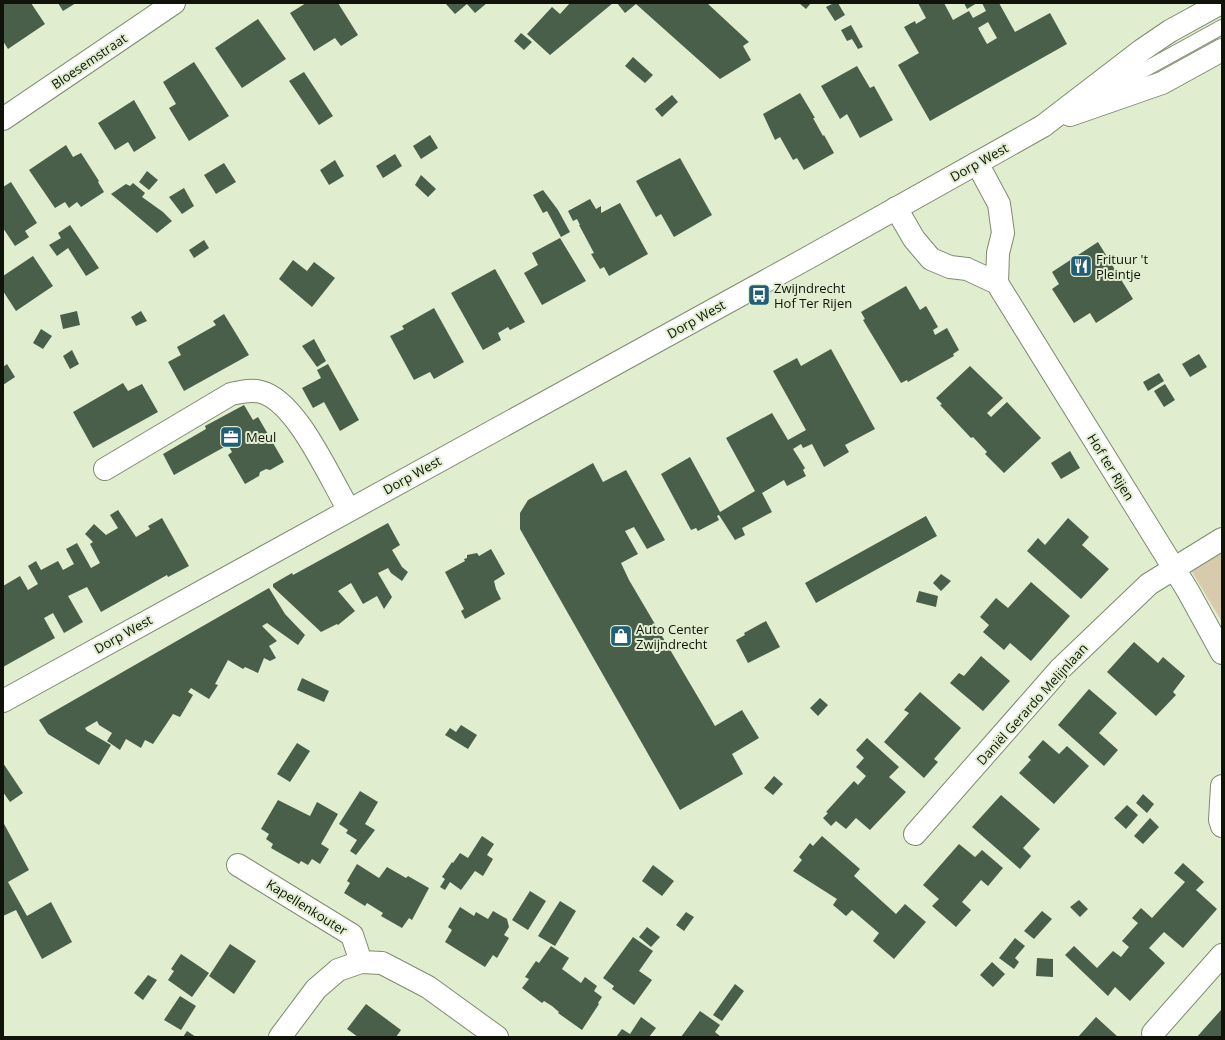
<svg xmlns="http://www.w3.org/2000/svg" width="1225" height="1040" font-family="'Open Sans',sans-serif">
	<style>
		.green { fill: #d8caac }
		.building { fill: #495f4a; fill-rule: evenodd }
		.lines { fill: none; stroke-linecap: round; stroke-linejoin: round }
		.lane-casing { stroke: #7f8b6f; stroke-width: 16 }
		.street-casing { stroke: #7f8b6f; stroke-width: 24 }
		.secondary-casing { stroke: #7f8b6f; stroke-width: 24 }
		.lane { stroke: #fff; stroke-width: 14 }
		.street { stroke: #fff; stroke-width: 22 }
		.secondary { stroke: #fff; stroke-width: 22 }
		.labels { text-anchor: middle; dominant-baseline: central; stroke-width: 4; stroke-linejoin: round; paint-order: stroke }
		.street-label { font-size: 13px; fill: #0f1309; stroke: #e0edcf }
		.poi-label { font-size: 13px; fill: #0f1309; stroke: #e0edcf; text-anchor: start }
	</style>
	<rect width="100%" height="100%" fill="#e0edcf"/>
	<path class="green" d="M1222,552v70l-31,-52z"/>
	<path class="building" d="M3,3h28l14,21 -37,25 -5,-8z
		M58,3h18l-13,8z
		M306,3h32l20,32 -17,11 -6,-8 -21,13 -24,-38z
		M445,3h42l-12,10 -8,-9 -12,10z
		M570,3h43l-63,52 -23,-21 25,-27 8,7z
		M617,3h90l42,39 -6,4 8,14 -31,19 -84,-75 -11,9z
		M799,3h12l-5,6z
		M834,3h4l7,12 -10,6 -9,-14z
		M918,3h26l9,17 16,-9 4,7 13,-7 -4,-8h17l16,29 35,-19 17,31 -137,77 -32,-56 21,-12 -15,-26 11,-6 1,3 10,-6zM988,22l9,16 -10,6 -9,-16z
		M964,3h13l-10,6z
		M258,19l28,40 -44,29 -27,-40z
		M851,25l12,22 -5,2 -6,-10 -5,2 -6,-11z
		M521,33l11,9 -8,8 -10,-9z
		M633,57l20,18 -8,8 -20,-17z
		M194,62l35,54 -40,25 -20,-33 7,-4 -13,-22z
		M857,66l13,22 4,-2 19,34 -33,18 -13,-24 -7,5 -19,-33z
		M304,72l29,44 -14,9 -30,-44z
		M800,93l15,25h-2l10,18 1,-1 10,18 -30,17 -7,-12 -4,2 -13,-23 -5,3 -12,-26z
		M672,95l6,7 -16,15 -7,-8z
		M134,100l22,38 -22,14 -6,-10 -13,8 -17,-27z
		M430,135l8,13 -17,11 -8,-13z
		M66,145l7,12 8,-4 18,28 -1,1 6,10 -23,15 -4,-5 -8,6 -4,-6 -10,6 -26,-38z
		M395,154l7,12 -19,12 -7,-12z
		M680,158l32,57 -38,22 -13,-23 -5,3 -20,-36z
		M335,160l9,16 -15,9 -9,-15z
		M224,163l12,19 -20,12 -12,-19z
		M147,171l11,9 -9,10 -10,-8z
		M421,175l15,14 -8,8 -13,-12z
		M11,182l26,41 -12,8 4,6 -14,9 -12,-18v-41z
		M133,183l12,10 -3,4 21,15 9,9 -15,12 -46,-39 15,-10 4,2z
		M184,188l10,18 -12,8 -13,-17z
		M543,190l15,20 12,22 -9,5 -14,-26 -4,2 -10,-18z
		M590,199l6,10 5,-3v7l19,-10 28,51 -39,22 -5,-9 -4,2 -9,-15 3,-1 -15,-28h1l-3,-6 -4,2 -5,-10z
		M70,225l29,43 -13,8 -18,-28 -11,8 -8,-11 12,-7 -3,-5z
		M560,238l26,43 -44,24 -18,-32 14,-8 -6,-12z
		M204,240l5,8 -15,10 -5,-8z
		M1098,242l35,57 -37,24 -6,-10 -16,10 -22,-34 7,-5 -7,-12z
		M33,256l20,30 -37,25 -13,-20v-15z
		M293,260l14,11 7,-9 21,16 -23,29 -33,-28z
		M495,269l30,53 -15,8 -2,-3 -10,6 3,7 -18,10 -32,-57z
		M906,286l14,24 6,-4 12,21 -5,3 2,5 12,-7 12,22 -6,4 1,2 -46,26 -1,-2 -6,3 -38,-63 2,-1 -4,-7z
		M434,308l30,54 -30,17 -4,-7 -16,8 -24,-44 14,-7 -2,-3z
		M77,311l3,14 -17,4 -3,-14z
		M141,311l6,10 -11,5 -5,-9z
		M224,314l25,41 -65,36 -16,-29 13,-7 -4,-8 39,-22 -3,-4z
		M41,329l11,7 -9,13 -10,-6z
		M314,339l12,22 -9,6 -15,-21z
		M831,349l44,80 -30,16 4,7 -25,15 -12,-23 -9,4 -2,-4 -8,5 12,19 -2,2 3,6 -19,10 -3,-6 -22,13 10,19 -30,16 3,7 -10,5 -16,-25 -2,1 2,4 -21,11 -2,-3 -5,2 -30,-56 29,-17 30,55 35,-21 -29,-53 46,-25 16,27 18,-10 -33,-59 24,-13 4,8z
		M72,350l7,14 -9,5 -7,-13z
		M1199,354l8,13 -17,10 -8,-13z
		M7,364l8,13 -12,8v-18z
		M328,364l31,56 -19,11 -16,-29 -11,6 -11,-20 19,-10 -4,-8z
		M970,366l33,32 -16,15 4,4 16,-15 34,36 -37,35 -19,-19 2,-2 -14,-15 -2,1 -31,-33 2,-1 -6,-6z
		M1159,373l5,8 -16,10 -5,-9z
		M123,383l5,8 14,-7 16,28 -65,36 -20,-36z
		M1165,384l10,16 -11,7 -10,-16z
		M244,405l9,15 5,-3 26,45 -14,8 -4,-1 -6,3 -1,4 -14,8 -17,-29 4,-3 -4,-7 -54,30 -11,-21 43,-25 -1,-3z
		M1070,451l10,17 -19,11 -10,-16z
		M593,463l10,19 23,-12 39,70 -18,9 -13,-22 -9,4 13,23 -17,9 8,17 86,146 27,-16 17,28 -27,16 11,20 -63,36 -160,-281v-16l8,-13z
		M118,510l18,27 14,-8 -2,-3 14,-8 27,48 -21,11 -1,-2 -66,37 -14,-25 -19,9 15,26 -19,11 -11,-20 -9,5 11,20 -52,29v-81l17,-10 8,14 10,-6 -10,-18 8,-5 5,9 17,-9 5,9 11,-6 -8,-15 11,-6 14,25 9,-5 -10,-19 3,-2 -8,-8 9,-10 12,11 12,-7 -8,-13z
		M926,516l11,20 -121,67 -11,-20z
		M1068,518l21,19 -7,8 27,24 -28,30 -54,-48 11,-13 7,7z
		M388,523l12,22 -8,5 10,17 6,5 -6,9 -11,-8 -3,-5 -10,5 14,24 -8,12 -7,-13 -14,8 -12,-21 -13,8 17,20 -17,14 -1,-1 -16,8 -48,-45v-3l19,-11 1,2z
		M491,549l14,25 -11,7 2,8 5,10 -36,20 -4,-8 3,-2 -19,-37 20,-11 -1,-2 3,-1v-3l10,-2 2,3z
		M941,574l10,7 -10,10 -8,-8z
		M1031,582l39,34 -39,45 -21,-18 -6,7 -21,-18 6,-7 -9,-8 16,-19 12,10z
		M269,588l16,26 20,21 -7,10 -31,-22 -5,3 15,15 -8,5 7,12 -6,3 -6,-3 -6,15 -13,-6 -2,2 -15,-9 -13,24 3,1 -9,14 -18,-11 -3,4 5,3 -13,22 -7,-3 -20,30 -8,-4 -4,8 -15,-9 -6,11 -13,-9 5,-8 -13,-8 -2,-4 -12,7 2,3 24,14 -12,20 -51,-31 -9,-14z
		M919,591l19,5 -2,11 -20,-5z
		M766,621l14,26 -32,16 -12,-23 9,-5 -1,-2z
		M1134,642l24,21 5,-6 22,19 -12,16 3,3 -20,21 -49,-44z
		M981,656l29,25 -27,30 -33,-28 9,-10 5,3z
		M302,678l27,13 -5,11 -27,-12z
		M1089,689l28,24 -18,20 19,17 -14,16 -46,-41z
		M920,692l41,36 -27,31 4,3 -14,16 -40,-36 25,-29 -5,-3z
		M820,698l8,7 -10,11 -8,-8z
		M461,725l16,10 -9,14 -23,-14 5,-7 6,4z
		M867,738l32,29 -10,10 17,15 -36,38 -14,-12 -10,11 -10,-8 -5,5 -8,-8 5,-5 -2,-1 28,-31 4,4 8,-9 -10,-9 8,-9 -8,-8z
		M1043,740l16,14 8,-8 22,20 -35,38 -35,-31 12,-13 -3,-3z
		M297,743l13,8 -20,31 -13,-8z
		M3,763l20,30 -13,9 -7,-10z
		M774,776l9,8 -10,11 -9,-7z
		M360,791l18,11 -13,22 10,6 -19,25 -6,-4 7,-11 -11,-7 2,-3 -9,-6z
		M1143,794l11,10 -7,9 -11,-10z
		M1001,795l39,34 -17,19 8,8 -11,13 -48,-42z
		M278,800l32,16 7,-14 21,12 -17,30 8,5 -9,15 -8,-5 -4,6 -7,-4 -2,3 -28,-16 2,-4 -7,-5 3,-5 -8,-5z
		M1127,805l11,10 -12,14 -12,-11z
		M1150,818l9,9 -16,17 -9,-8z
		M3,822l26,48 -21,12 19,34 24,-14 21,40 -30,17 -26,-49 -13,6z
		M482,836l12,8 -7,11 6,4 -10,17 -8,-5 -14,19 -11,-8 -5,8 -5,-3 5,-8 -3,-2 10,-15 1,1 7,-10 8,5z
		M822,836l38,33 -6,7 42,38 9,-10 21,18 -32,37 -21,-18 6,-8 -27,-23 -6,6 -13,-11 4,-6 -44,-28 9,-11 -3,-3 11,-14 3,3z
		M959,844l16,13 7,-7 21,18 -15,18 -7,-6 -19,22 9,8 -15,17 -24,-21 7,-7 -16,-14z
		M1183,863l21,19 -8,8 21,19 -34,39 -19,-16 -15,16 16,15 -35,38 -15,-14 -7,9 -43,-41 9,-9 23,22 16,-17 8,6 8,-10 -7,-6 16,-18 -6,-5 9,-10 11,10 33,-36 -11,-9z
		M357,864l22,14 8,-11 19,11 2,-2 21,12 -17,32 -3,-2 -7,10 -21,-12 2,-3 -16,-10 -2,3 -21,-13 6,-10 -3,-2z
		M653,865l21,16 -12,15 -20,-15z
		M530,891l16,10 -18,29 -16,-10z
		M1079,900l9,9 -8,8 -10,-10z
		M560,901l16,10 -21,35 -17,-10z
		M460,907l14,9 2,-4 12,7 5,-8 14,8 2,8 -5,8 5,3 -12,20 -4,-3 -8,12 -40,-25 7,-12 -4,-3z
		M1042,911l10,8 -18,20 -10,-8z
		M686,912l8,5 -10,14 -8,-6z
		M647,927l13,10 -9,10 -12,-10z
		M633,937l20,14 -14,20 13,9 -18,25 -22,-16 2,-3 -11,-8z
		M1015,938l10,8 -10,12 4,4 -5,7 -15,-11z
		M230,944l26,17 -22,33 -25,-18z
		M551,946l18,12 -7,11 19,14 4,-6 12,9 -3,5 8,6 -4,6 1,1 -17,26 -24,-17 1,-1 -7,-6 -8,-5 -2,2 -20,-15 7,-9 -4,-2 11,-16 3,2z
		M181,954l28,19 -17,24 -24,-17 6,-9 -3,-2z
		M1037,958l16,1v18l-17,-1z
		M992,962l13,12 -12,13 -13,-12z
		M148,975l9,5 -14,20 -9,-7z
		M735,984l9,7 -22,30 -9,-6z
		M180,996l16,10 -15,24 -17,-10z
		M366,1004l35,26 -5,7h-38l-11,-8z
		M1221,1010l1,27h-25l6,-7z
		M700,1011l20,14 -5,7 6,5h-40z
		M641,1017l15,11 -7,9h-33l6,-8 8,5z
		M1096,1017l22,20h-40z
		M187,1031l9,6h-13z"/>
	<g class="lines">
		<g class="lane-casing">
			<path id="lane" d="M1093,98l129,-71"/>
		</g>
		<g class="street-casing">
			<path id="street" d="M3,119l171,-116
				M977,163l22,41 4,29 -5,20 -1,30
				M896,208l18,31 17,20 19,8 17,2 30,14 191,308 34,62
				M105,469l126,-75c10,-2 19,-5 30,-2 36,9 69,87 88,118
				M1222,786l-2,34 2,6
				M915,834l145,-165 89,-85 73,-45
				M238,865l114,70 9,27
				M1153,1033l69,-78
				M280,1037l36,-48 22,-19 23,-8 21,1 46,24 69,50"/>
		</g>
		<g class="secondary-casing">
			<path id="secondary" d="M1070,115l92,-32 60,-33
				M3,701l810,-446 230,-129 99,-76 28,-19 51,-28"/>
		</g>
		<use href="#lane" class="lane"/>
		<use href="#street" class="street"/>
		<use href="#secondary" class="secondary"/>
	</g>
	<defs>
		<g id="restaurant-square" transform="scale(1.15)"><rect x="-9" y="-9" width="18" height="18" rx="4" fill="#225f77" stroke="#e0edcf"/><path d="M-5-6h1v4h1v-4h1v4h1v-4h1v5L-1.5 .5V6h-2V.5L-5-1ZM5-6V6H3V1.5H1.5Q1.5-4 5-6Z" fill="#fff"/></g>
		<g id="bus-square" transform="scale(1.15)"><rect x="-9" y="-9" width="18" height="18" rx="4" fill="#225f77" stroke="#e0edcf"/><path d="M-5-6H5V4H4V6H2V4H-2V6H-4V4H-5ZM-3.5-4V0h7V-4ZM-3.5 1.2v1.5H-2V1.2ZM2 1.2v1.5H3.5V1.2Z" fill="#fff"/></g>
		<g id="office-square" transform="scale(1.15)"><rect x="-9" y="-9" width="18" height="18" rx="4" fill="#225f77" stroke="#e0edcf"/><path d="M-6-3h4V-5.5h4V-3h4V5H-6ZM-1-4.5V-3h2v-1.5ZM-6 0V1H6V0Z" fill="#fff"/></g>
		<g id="shop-square" transform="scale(1.15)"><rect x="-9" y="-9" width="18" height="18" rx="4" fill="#225f77" stroke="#e0edcf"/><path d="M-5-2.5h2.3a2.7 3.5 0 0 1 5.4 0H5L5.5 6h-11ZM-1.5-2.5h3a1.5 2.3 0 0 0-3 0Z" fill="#fff"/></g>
	</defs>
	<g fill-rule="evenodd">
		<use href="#restaurant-square" x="1081" y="266"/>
		<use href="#bus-square" x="759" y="295"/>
		<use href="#office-square" x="231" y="437"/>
		<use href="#shop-square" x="621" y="636"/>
	</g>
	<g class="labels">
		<g class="street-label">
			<text transform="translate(89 61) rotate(-34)">Bloesemstraat</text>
			<text transform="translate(979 162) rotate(-29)">Dorp West</text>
			<text transform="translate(696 319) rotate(-29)">Dorp West</text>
			<text transform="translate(1111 467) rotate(58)">Hof ter Rijen</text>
			<text transform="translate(412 475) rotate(-29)">Dorp West</text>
			<text transform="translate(123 634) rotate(-29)">Dorp West</text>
			<text transform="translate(1032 704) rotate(-48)">Daniël Gerardo Melijnlaan</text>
			<text transform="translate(307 907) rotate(32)">Kapellenkouter</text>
		</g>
		<g class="poi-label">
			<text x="1096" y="259">Frituur 't<tspan x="1096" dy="15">Pleintje</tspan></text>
			<text x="774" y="288">Zwijndrecht<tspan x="774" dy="15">Hof Ter Rijen</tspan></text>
			<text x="246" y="437">Meul</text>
			<text x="636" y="629">Auto Center<tspan x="636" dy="15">Zwijndrecht</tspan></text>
		</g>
	</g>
	<rect width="1225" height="1040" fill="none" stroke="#0f1309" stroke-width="8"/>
</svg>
